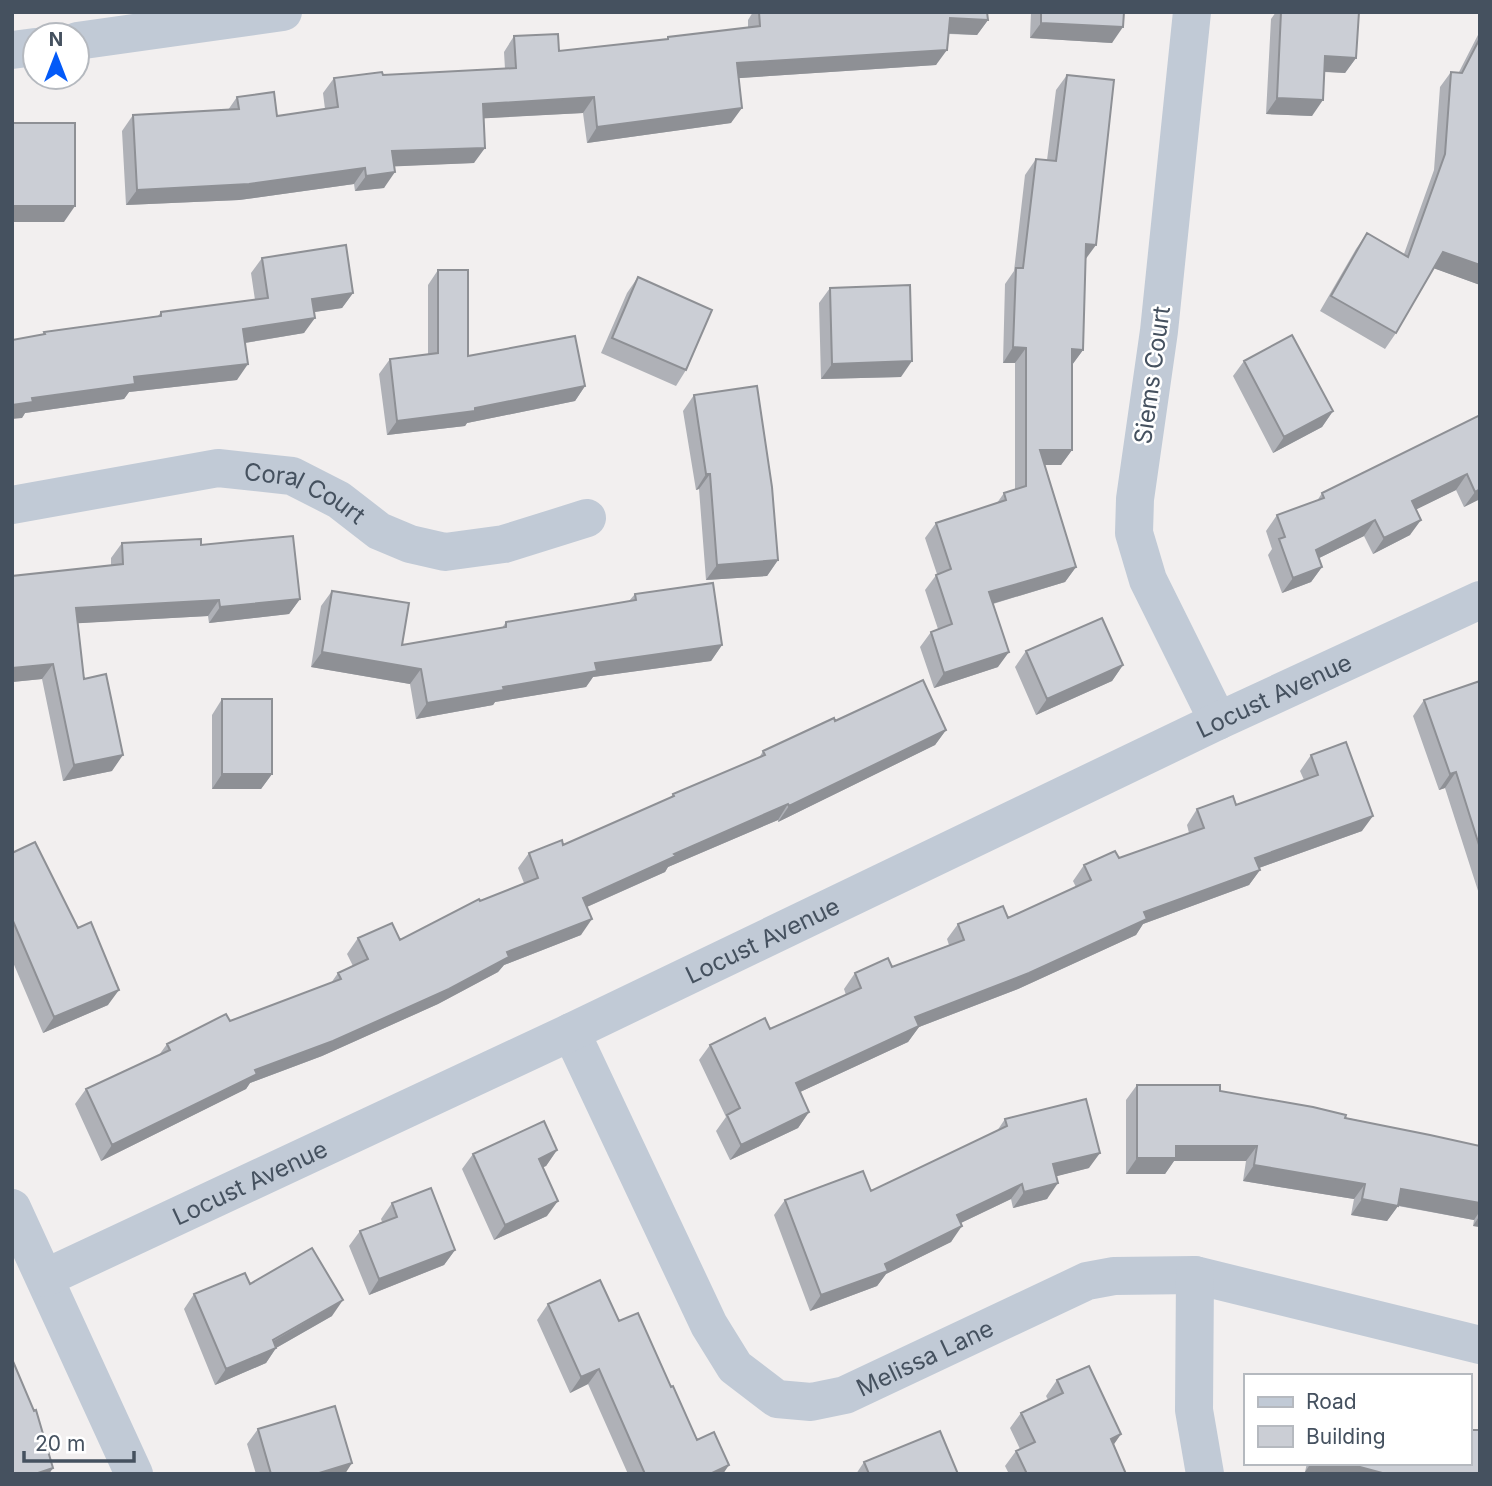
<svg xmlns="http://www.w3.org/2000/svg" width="1492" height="1486" font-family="Inter,sans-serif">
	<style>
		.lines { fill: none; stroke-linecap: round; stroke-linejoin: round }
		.street { stroke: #c1cad6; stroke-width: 38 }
		.wall { fill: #afb1b7 }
		.shaded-wall { fill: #8e9095 }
		.building { fill: #cbced5; stroke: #8e9095; stroke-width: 2 }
		.labels { text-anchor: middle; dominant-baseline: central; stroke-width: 5; stroke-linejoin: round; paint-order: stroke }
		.street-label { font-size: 24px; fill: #45515f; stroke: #fff }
	</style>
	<rect width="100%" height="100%" fill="#f2efef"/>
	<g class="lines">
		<g class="street">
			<path d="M1192,12l-33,319 -24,168 -1,34 14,47 70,141"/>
			<path d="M77,41l206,-29"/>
			<path d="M12,50l23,-3"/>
			<path id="s1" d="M12,505l206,-37 74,8 47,24 40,31 31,13 35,8 59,-8 83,-26"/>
			<path id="s2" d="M571,1032l138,293 26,42 42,32 34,3 34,-7 242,-114 27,-5 81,-1 285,70"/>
			<path d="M12,1208l122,266"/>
			<path d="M1195,1275l-1,135 11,64"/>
			<path id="s3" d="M45,1278l526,-246 647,-311 262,-121"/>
		</g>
	</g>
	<path class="wall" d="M753,12h234l1,8 -11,15 -28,-1 -13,31 -197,13 -8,45 -144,20 -4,-30 -99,5 -10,45 -80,3 -10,22 -29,3 -1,-7 -115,16 -113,5 -4,-74 11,-16 95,-5 9,-13 40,19 48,-7 -2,-16 11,-15 171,-9 -1,-17 10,-16 45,15 108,-12 1,-2 80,-9v-8z
		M1031,12h93l-12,31 -82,-5z
		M1276,12h83l-3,46 -11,15 -21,-1 -12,44 -46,-2 5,-95z
		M1480,31v254l-46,-17 -38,65 -11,16 -65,-38 36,-62 11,-16 37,21 30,-84 6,-83 11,-15h8z
		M1067,75l18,185 -2,90 -11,15v85l-11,15h-16l31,102 -11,15 -72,22 5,63 -64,21 -14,-41 11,-15 7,-3 -13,-39 12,-16 -12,-36 11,-15 61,-20 7,-10 11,-3v-127h-12l2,-79 9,-13 11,-96 11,-16 11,1 9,-70z
		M262,258l91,35 -11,15 -28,4 -10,21 -59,10 -8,37 -108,12 -5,7 -99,14 -3,5 21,-83 1,-3 114,-16 3,-4 94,-12 -4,-27z
		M438,270l30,86 117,30 -10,15 -108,22 -2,3 -78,9 -8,-61 11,-15 38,-4v-70z
		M638,277l48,93 -10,16 -75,-33 26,-60z
		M830,288l71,89 -80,2 -2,-76z
		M1244,361l89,50 -11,16 -49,26 -40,-77z
		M694,395l84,165 -11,16 -61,4 -7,-91 -3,1 -13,-79z
		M1480,415v84l-16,8 -8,-17 -40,19 -6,26 -37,19 -9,-18 -45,22 3,9 -11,15 -29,11 -14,-38 4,-6 -6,-18 11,-16 40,-14 5,-8z
		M122,543l79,2 99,54 -11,15 -80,9 -1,-7 -130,7 6,56 28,92 -49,10 -21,-102 -30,3v-106l99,-11v-7z
		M332,591l70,54 100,-17 4,-6 123,-21 6,-7 87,51 -11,16 -118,16 -7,10 -91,15 -2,3 -77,14 -6,-35 -99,-17 10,-61z
		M1026,651l97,14 -11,16 -76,34 -21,-48z
		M1480,681v216l-35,-109 -6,2 -26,-74 11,-16z
		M222,699l50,75 -11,15h-49v-74z
		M835,721l111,9 -11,15 -157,77v-2l-110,47 -3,5 -78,35 -6,28 -77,30 -6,7 -60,32 -116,52 -72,27 -4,6 -145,72 -26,-57 11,-15 73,-34 8,-11 164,-61 7,-10 15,-7 -6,-12 11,-16 42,2 80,-39 44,-18 -6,-15 11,-15 34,-8 108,-48 2,-3 86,-36 4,-7z
		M1311,755l51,76 -103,37 1,2 -11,15 -106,39 -7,11 -118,54 -99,38 -11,15 -108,50 9,20 -11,16 -68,32 -14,-29 10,-14 -27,-57 11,-15 60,-16 76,-34 -2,-6 11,-16 37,-6 57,-22 -2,-6 11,-15 50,-6 68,-31 -3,-6 11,-16 35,-7 70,-25 -2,-8 10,-16 39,-4 68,-25 -4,-9z
		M12,853l66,75 30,77 -65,28 -31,-73z
		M1137,1085l83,6 260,55v81l-7,-1 1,-6 -76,-14 -11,15 -36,-6 3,-16 -111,-18 3,-20h-72l-9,13h-39v-74z
		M1005,1119l84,49 -33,8 -9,23 -34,9 -2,-9 -50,24 -10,19 -65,32 -9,12 -67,25 -36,-96 11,-15 86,-9 126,-60z
		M557,1150l-11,16 -3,1 4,49 -53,24 -32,-71 11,-15z
		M392,1203l63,47 -11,15 -75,30 -20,-49 11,-15 22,-9 -1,-3z
		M250,1284l82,32 -56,32 -10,15 -51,22 -31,-76 10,-15z
		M548,1304l71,17 52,66 26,53 26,34h-95l-40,-90 -18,9 -33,-73z
		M1057,1380l64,54 -8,11 13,29h-117l-4,-8 11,-15 4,-2 -10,-21 11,-15 27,-13 -2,-4z
		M258,1429l87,45h-89l-9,-30z
		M864,1462l94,12h-102z
		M1307,1463h162l-164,9z"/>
	<path class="shaded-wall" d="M950,18l38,2 -11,15 -38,-2z
		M1041,23l82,4 -11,16 -82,-5z
		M947,50l-11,15 -210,14 11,-16z
		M1325,56l31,2 -11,15 -31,-2z
		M594,97l-11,16 -111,6 11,-15z
		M1277,98l46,2 -11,16 -46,-2z
		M742,108l-11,15 -144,20 10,-16z
		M485,148l-11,15 -93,4 11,-16z
		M365,168l-11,16 -115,16 -113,5 11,-15z
		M395,172l-11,16 -29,3 11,-15z
		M12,206h63l-11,16h-52z
		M1086,244l10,1 -11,15z
		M1443,252l37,13v20l-47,-17z
		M353,293l-11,15 -41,6 11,-15z
		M315,318l-11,15 -72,12 11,-16z
		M1013,347l13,1 -11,15h-12z
		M1072,349l11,1 -11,15z
		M912,361l-11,16 -80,2 11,-15z
		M248,364l-11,16 -108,12 -5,7 -99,14 -3,5 -10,1v-14l20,-7 102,-21z
		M585,386l-10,15 -108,22 -2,3 -78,9 10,-14 78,-13z
		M1333,411l-11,16 -49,26 11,-16z
		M1040,450h32l-11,15h-32z
		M706,474h4l-11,15 -3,1z
		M1467,474l-11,16 -55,27 11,-16z
		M1480,489v10l-16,8 11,-15z
		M1375,520l-11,16 -59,29 11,-15z
		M1421,520l-11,15 -37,19 11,-16z
		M778,560l-11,16 -61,4 11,-15z
		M1076,567l-11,15 -87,26 11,-16z
		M1322,567l-11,15 -29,11 11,-15z
		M300,599l-11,15 -80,9 11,-16z
		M219,600l-11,16 -143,8 11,-16z
		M722,645l-11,16 -118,16 -7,10 -91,15 -2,3 -77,14 11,-16 76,-16 92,-24z
		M322,652l99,17 -11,15 -99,-17z
		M1009,652l-11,15 -64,21 10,-15z
		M53,664l-11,15 -30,3v-14z
		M1123,665l-11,16 -76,34 11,-16z
		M946,730l-11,15 -157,77 11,-16z
		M123,755l-11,16 -49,10 11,-16z
		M1456,772l-11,16 -6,2 11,-16z
		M222,774h50l-11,15h-49z
		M788,804l-10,16 -110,47 -3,5 -92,41 10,-15 91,-44z
		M1373,816l-11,15 -117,42 10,-15z
		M1260,870l-11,15 -106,39 -7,11 -118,54 -99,38 -11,15 -123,57 11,-16 119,-66 229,-105z
		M592,919l-11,16 -77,30 -6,7 -60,32 -116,52 -72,27 -4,6 -145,72 11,-16 143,-75 252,-118z
		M119,990l-11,15 -65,28 11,-16z
		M809,1112l-11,16 -68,32 11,-15z
		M1176,1146h81l-11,15h-72l-9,13h-39l11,-16z
		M557,1150l-11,16 -18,8 11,-15z
		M1100,1153l-11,15 -47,12 11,-16z
		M1254,1165l111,19 -11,15 -111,-18z
		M1058,1183l-11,16 -34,9 11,-16z
		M1022,1184l-11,15 -65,31 11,-15z
		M1401,1189l79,14v8l-6,9 -84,-16z
		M1362,1199l36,7 -11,15 -36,-6z
		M558,1201l-11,15 -53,24 11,-15z
		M1480,1215v12l-7,-1z
		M962,1226l-11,16 -65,32 -9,12 -67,25 11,-16z
		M455,1250l-11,15 -75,30 10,-16z
		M343,1300l-11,16 -56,32 -10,15 -51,22 11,-16z
		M599,1369l-11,15 -18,9 11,-16z
		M1121,1434l-11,16 1,-11z
		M352,1463l-7,11h-29z
		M1311,1463h34l41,11h-72l-9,-2z
		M729,1465l-6,9h-13z
		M53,1468l-4,6h-14z"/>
	<path class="building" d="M759,12h228l1,8 -38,-2 -3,32 -210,13 5,45 -145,19 -3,-30 -111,7 2,44 -93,3 3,21 -29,4 -1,-8 -116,16 -112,6 -4,-75 106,-6 -2,-12 37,-5 3,24 61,-9 -4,-29 48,-6 1,3 133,-7 -2,-32 44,-2 1,17 109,-12v-2l92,-11z
		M1041,12h83l-1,15 -82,-4z
		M1281,12h78l-3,46 -31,-2 -2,44 -46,-2z
		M1480,38v227l-37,-13 -47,81 -65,-37 36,-63 41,24 37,-103 6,-82 11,1z
		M1067,75l47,5 -18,165 -10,-1 -3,106 -11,-1v101h-32l36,117 -87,25 20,60 -65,21 -13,-41 21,-8 -16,-49 15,-6 -15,-46 70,-23 -2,-7 22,-7v-138l-13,-1 3,-79h7l13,-109 20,2z
		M12,123h63v83h-63z
		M346,245l7,48 -41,6 3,19 -72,11 5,35 -114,13 1,7 -103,14 1,4 -21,3v-65l33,-6 -1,-2 117,-16v-4l107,-14 -6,-40z
		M438,270h30v86l107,-20 10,50 -110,22v3l-78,10 -7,-62 48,-6z
		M638,277l74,33 -26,60 -74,-32z
		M910,285l2,76 -80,3 -2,-76z
		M1292,335l41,76 -49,26 -40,-76z
		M757,386l15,101 6,73 -61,5 -7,-91h-4l-12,-79z
		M1480,415v74l-5,3 -8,-18 -55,27 9,19 -37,18 -9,-18 -59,30 6,17 -29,11 -14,-39 6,-2 -8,-22 47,-17 -2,-5z
		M293,536l7,63 -80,8 -1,-7 -143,8 8,71 22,-5 17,81 -49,10 -21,-101 -41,4v-92l111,-12 -1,-21 79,-4v6z
		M713,583l9,62 -127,18 2,8 -94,16 1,3 -77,13 -6,-34 -99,-17 10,-61 77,12 -7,42 104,-18v-5l130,-22 -1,-6z
		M1102,618l21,47 -76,34 -21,-48z
		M923,680l23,50 -157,76 -1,-2 -114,50 2,2 -93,42 9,21 -85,33 2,5 -60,32 -116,52 -78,29 2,4 -145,71 -26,-56 84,-39 -3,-6 59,-30 4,7 111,-42 -3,-6 30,-14 -10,-21 34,-15 8,17 79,-41 1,2 58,-23 -9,-25 33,-13 1,5 111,-49 -1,-2 92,-39 -2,-4 71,-33 1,3z
		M1480,681v167l-24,-76 -6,2 -26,-74z
		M222,699h50v75h-50z
		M1346,742l27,74 -118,42 5,12 -116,42 3,7 -118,54 -114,44 4,9 -123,57 13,29 -68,33 -14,-30 13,-7 -30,-63 55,-27 5,11 91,-41 -6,-15 33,-15 4,9 72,-27 -6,-16 45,-18 5,12 83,-38 -7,-15 31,-14 4,7 85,-30 -7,-19 36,-13 3,9 82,-30 -7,-20z
		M35,842l43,86 13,-6 28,68 -65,27 -41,-96 -1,1v-69z
		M1137,1085h83v6l93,16 33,8 -1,3 85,17 50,11v57l-79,-14 -3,17 -36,-7 3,-15 -111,-19 3,-19h-81v12h-39z
		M1086,1099l14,54 -47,11 5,19 -34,9 -2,-8 -65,31 5,11 -77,38 3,7 -67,24 -36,-95 78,-29 8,20 136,-65 -2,-7z
		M544,1121l13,29 -18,9 19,42 -53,24 -32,-71z
		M431,1188l24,62 -76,29 -19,-48 37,-14 -5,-14z
		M312,1248l31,52 -70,40 3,8 -50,21 -32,-75 51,-21 5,11z
		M600,1280l19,41 19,-8 33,74 2,-1 24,54 17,-8 15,33 -19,9h-65l-46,-105 -18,8 -33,-73z
		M12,1359l22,52 2,-1 17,58 -18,6h-23z
		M1089,1366l32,68 -10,5 15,35h-99l-11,-23 19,-9 -14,-29 42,-20 -6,-13z
		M335,1406l17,57 -36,11h-45l-13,-45z
		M1469,1430h11v44h-94l-41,-11h124z
		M940,1431l18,43h-89l-5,-12z"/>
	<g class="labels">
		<g class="street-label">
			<text transform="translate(1152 375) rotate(-82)">Siems Court</text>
			<text stroke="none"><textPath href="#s1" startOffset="301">Coral Court</textPath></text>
			<text stroke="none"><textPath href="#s3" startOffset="1360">Locust Avenue</textPath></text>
			<text stroke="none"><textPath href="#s3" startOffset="793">Locust Avenue</textPath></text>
			<text stroke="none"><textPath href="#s3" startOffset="226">Locust Avenue</textPath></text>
			<text stroke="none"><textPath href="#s2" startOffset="583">Melissa Lane</textPath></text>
		</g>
	</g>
	<rect width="1492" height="1486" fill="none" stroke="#45515f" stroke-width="28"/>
	<rect x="1244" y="1374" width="228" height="91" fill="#ffffff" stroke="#b5b9bf" stroke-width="2"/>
	<rect x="1258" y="1397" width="35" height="10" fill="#c1cad6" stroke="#b5b9bf" stroke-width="2"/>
	<text x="1306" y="1409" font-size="21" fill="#45515f">Road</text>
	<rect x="1258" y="1426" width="35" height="21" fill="#cbced5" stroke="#b5b9bf" stroke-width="2"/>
	<text x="1306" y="1444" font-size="21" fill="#45515f">Building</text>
	<g transform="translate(56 56)"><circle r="33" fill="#ffffff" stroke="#b5b9bf" stroke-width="2"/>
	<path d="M0-5L12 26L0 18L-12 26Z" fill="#035af8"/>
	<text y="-10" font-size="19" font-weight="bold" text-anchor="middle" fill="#45515f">N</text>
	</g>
	<path d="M24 1451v10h110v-10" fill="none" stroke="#45515f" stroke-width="3.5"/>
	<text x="35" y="1451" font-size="21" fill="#45515f" stroke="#ffffff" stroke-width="5" paint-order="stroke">20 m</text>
</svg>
